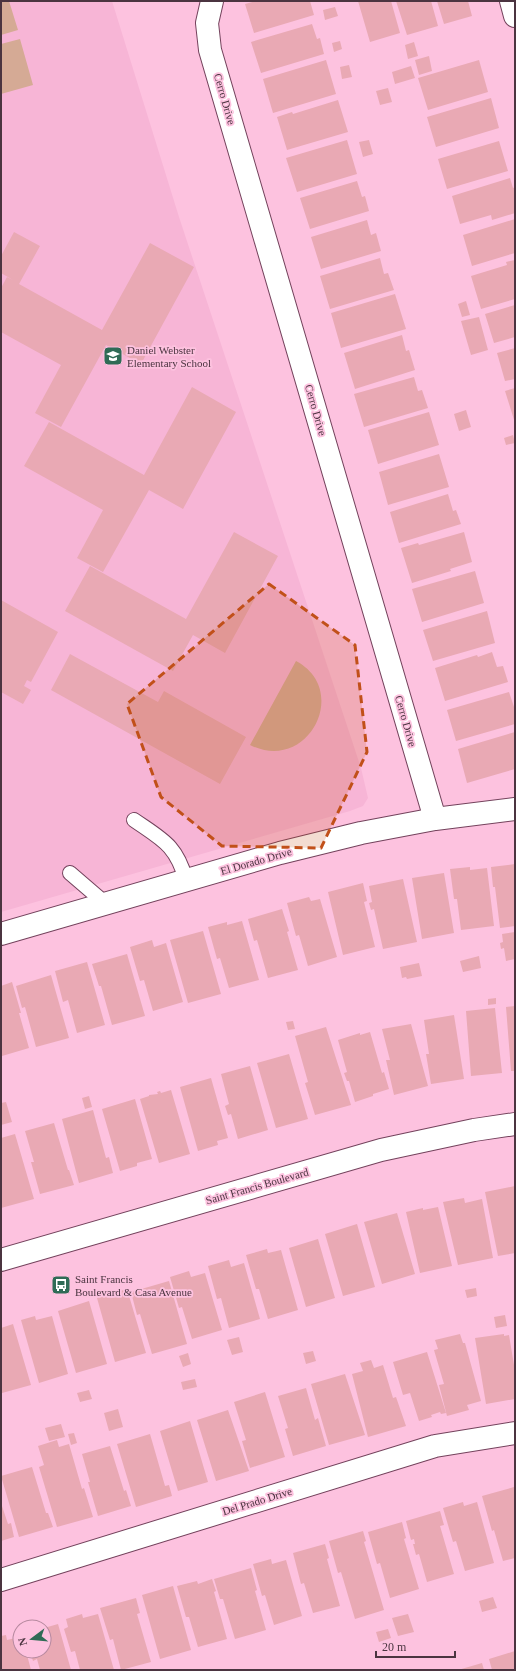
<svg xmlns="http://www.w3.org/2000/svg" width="516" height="1671" font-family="Georgia,serif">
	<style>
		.built { fill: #f7b5d6 }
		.green { fill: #d5aa95 }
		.building { fill: #e9a9b4 }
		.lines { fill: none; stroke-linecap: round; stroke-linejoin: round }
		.service-casing { stroke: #73425c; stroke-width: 16 }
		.minor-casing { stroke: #73425c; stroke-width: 24 }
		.tertiary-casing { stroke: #73425c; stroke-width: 24 }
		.service { stroke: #fff; stroke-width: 14 }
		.minor { stroke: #fff; stroke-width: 22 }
		.tertiary { stroke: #fff; stroke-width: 22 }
		.marked { fill: #c15019; fill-opacity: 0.2; stroke: #c15019; stroke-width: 3; stroke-dasharray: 8 5; stroke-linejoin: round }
		.labels { text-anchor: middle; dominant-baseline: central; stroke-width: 3.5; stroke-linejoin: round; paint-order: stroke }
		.street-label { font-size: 11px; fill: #4b3440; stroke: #fdc2df }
		.poi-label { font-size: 11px; fill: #4b3440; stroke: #fdc2df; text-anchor: start }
	</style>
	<rect width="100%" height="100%" fill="#fdc2df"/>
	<path class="built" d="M1,1h111l67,216 182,551 7,30 -5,8 -13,5 -349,101z"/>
	<path class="green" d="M1,1h8l9,29 -17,5z
		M20,39l13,46 -32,9v-50z
		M296,661c55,29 12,113 -46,84z"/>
	<path class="building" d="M256,1h54l4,14 -60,18 -9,-29z
		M358,1h33l9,32 -30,9z
		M396,1h35l7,25 -31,9z
		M437,1h31l4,15 -28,8z
		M335,7l3,9 -13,4 -2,-10z
		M312,24l5,15 3,-1 4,16 -63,19 -10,-31z
		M340,41l2,8 -8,3 -2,-9z
		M414,42l4,14 -10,3 -3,-14z
		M429,56l3,15 -13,4 -4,-15z
		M326,60l10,34 -63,19 -10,-34z
		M479,60l9,32 -60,18 -10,-32z
		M349,65l3,12 -10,2 -2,-12z
		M411,66l4,12 -20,6 -3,-12z
		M388,88l4,14 -12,3 -4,-14z
		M491,98l8,30 -63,19 -9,-30z
		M338,100l10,32 -61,18 -10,-33 15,-5 1,2z
		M347,140l10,34 -60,18 -11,-34z
		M369,140l4,14 -10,3 -4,-15z
		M499,141l9,30 -61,18 -9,-30z
		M510,178l3,10 2,-1v26l-23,7 -1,-5 -31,9 -8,-28z
		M357,181l5,16 3,-1 4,15 -59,18 -10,-31z
		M515,219v34l-43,13 -9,-31z
		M367,220l4,15 5,-2 5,18 -60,18 -10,-32z
		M14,232l26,14 -21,38 83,46 48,-87 44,24 -53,97 -35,-19 -45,82 -26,-14 26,-48 -60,-33v-44l6,-11 6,3 -12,-7v-17z
		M380,258l4,16 4,-1 6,17 -64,19 -10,-33z
		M515,260v39l-34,10 -10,-33 36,-11 -1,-3z
		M395,294l11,35 -65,19 -10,-35z
		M466,301l4,14 -8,2 -4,-13z
		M515,305v32l-21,6 -9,-29z
		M479,317l9,33 -17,5 -10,-34z
		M402,335l4,16 3,-1 6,20 -60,19 -11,-36z
		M515,348v31l-10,2 -8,-28z
		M414,377l4,14 4,-1 6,18 -64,19 -10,-33z
		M192,387l44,25 -53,97 -34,-19 -46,82 -26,-14 26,-48 -79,-44 25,-44 95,53z
		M515,388v35l-10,-32z
		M466,410l5,17 -12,4 -5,-17z
		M429,412l10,33 -61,19 -10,-34z
		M513,435l2,8 -9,2 -2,-7z
		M439,454l10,33 -61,18 -9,-33z
		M448,494l5,17 3,-1 5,14 -62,19 -9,-31z
		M234,532l44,24 -53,97 -32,-18 -20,36 -108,-60 25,-45 96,53z
		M464,532l8,30 -22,7 1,2 -39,12 -11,-35 17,-5 1,2z
		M475,571l9,32 -62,19 -10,-33z
		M1,600l57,32 -27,50 -4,-2 -3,6 7,4 -8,14 -22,-12z
		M487,611l8,32 -62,18 -10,-31z
		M492,652l5,15 6,-1 5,16 -63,19 -10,-33 42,-13 1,2z
		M70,654l88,48 6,-11 82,46 -26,47 -169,-94z
		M509,692l5,15h1v17l-59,17 -9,-31z
		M515,732v37l-48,14 -9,-34z
		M515,864v62l-15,2 -5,-41h-2l-2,-20z
		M470,867v3l17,-2 7,58 -33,4 -4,-31h-3l-4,-30z
		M444,873l10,60 -32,6 -10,-61z
		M403,879l14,63 -34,7 -9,-40 -3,1 -2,-7 3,-1 -3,-16z
		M363,883l4,18 -3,1 11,45 -32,8 -15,-63z
		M309,897l2,4 9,-2 17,58 -29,9 -9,-31 -3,1 -9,-33z
		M282,909l7,22 -2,1 11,38 -30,8 -11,-38 -3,1 -6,-22z
		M242,921l17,59 -30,8 -9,-30 -3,1 -9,-32 19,-5v3z
		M203,931l18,63 -33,9 -18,-63z
		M515,932v27l-9,2 -2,-13 -3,1 -1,-6 3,-1 -1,-8z
		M152,940l2,7 12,-4 17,59 -30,9 -9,-31 -4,1 -10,-34z
		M127,954l18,62 -33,9 -11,-39h-2l-7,-22z
		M479,956l2,12 -18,4 -3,-11z
		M87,962l18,63 -28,8 -9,-33 -5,2 -8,-31z
		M419,963l3,13 -15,3 -1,-2 -4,1 -2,-11z
		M51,975l18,63 -33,9 -11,-40 -3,1 -6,-22z
		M12,982l9,31h-2l10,35 -27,8 -1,-70z
		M496,998v6l-8,1v-6z
		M515,1006v65h-4l-5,-64z
		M495,1008l7,65 -31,3 -5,-65z
		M454,1015l10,64 -33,5 -5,-30h3l-5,-34z
		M293,1021l2,8 -7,1 -2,-8z
		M411,1024l17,62 -34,9 -8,-35h4l-8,-31z
		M326,1027l25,78 -36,10 -10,-32 3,-1 -13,-46z
		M370,1032l12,41 2,-1 5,17 -16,5v2l-18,6 -6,-21h-2l-3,-8 3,-1 -9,-32 22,-7v2z
		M289,1054l19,65 -32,9 -19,-65z
		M250,1066l18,64 -30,9 -7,-25 -3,1 -3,-9 4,-2 -8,-30z
		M211,1078l17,60 -11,3 1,4 -20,6 -18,-64z
		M171,1090l19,64 -31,9 -19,-64 9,-3v-1l9,-1 -1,-2 3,-1 1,2z
		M89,1096l3,11 -7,2 -3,-11z
		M135,1099l17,60 -15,4v3l-17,5 -18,-62z
		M6,1102l6,20 -11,3v-22z
		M93,1110l13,48 3,-1 4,16 -34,10 -17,-64z
		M54,1123l14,47h1l5,15 -34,9 -9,-32h3l-9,-31z
		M15,1134l19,65 -33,9v-70z
		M515,1186v67l-17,3 -13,-64z
		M464,1198l1,5 17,-4 11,59 -35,7 -15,-63z
		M438,1207l14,59 -32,7 -14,-61 17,-4v2z
		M397,1213l18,61 -33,10 -18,-62z
		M357,1224l18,63 -32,9 -18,-62z
		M318,1239l17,59 -29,9 -17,-59z
		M267,1249l1,4 13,-3 17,60 -30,9 -9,-30h-3l-10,-34z
		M229,1260l2,7 13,-4 16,56 -31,9 -8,-30 -4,1 -9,-33z
		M189,1271l2,6 14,-4 17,57 -30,9 -10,-32 -3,1 -9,-31z
		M169,1281l18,63 -35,10 -12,-40 -3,1 -6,-23z
		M476,1288l1,8 -10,2 -2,-8z
		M127,1289l19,64 -31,9 -18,-64z
		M89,1301l18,63 -31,9 -18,-62z
		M505,1315l2,11 -11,2 -2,-11z
		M35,1316l1,4 16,-4 16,58 -29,9 -18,-63z
		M13,1324l18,61 -29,8 -1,-65z
		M460,1334l3,9h2l16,58 -14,4 2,5 -22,6 -8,-31 5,-1 -10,-34 4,-1 -3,-9z
		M504,1334v2l5,-1 6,36v28l-29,5 -11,-66z
		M239,1337l4,15 -11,3 -5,-15z
		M313,1351l3,10 -10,3 -3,-11z
		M427,1352l19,61 -5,1 -1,-2 -9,3 1,2 -13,4 -9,-28 -7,2 -10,-33z
		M188,1353l3,11 -8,3 -4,-11z
		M371,1360l3,8 9,-3 10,33 3,-1 10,29 -38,11 -16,-63 11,-3 -3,-8z
		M345,1374l20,61 -36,10 -18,-61z
		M195,1379l2,8 -14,3 -2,-8z
		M306,1388l9,32 3,-2 8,28 -33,10 -8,-27 3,-1 -10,-32z
		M89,1390l3,9 -12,3 -3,-9z
		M265,1392l20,65 -35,11 -8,-27 4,-1 -12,-38z
		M118,1409l5,18 -14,4 -5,-18z
		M228,1410l21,61 -33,10 -19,-61z
		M190,1421l18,61 -30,9 -18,-60z
		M61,1424l4,13 -16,4 -4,-13z
		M74,1433l3,10 -6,2 -3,-11z
		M150,1434l15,52 4,-1 3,11 -36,11 -19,-63z
		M57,1440l2,7 10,-3 13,45 2,-1 9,29 -36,10 -18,-60 5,-2 -6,-19z
		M110,1446l14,45 2,-1 5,16 -33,10 -10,-34h2l-8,-28z
		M32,1467l14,46h2l5,14 -34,10 -18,-61z
		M514,1487l1,5v66l-12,3 -9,-31 -2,1 -10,-35z
		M463,1502l1,4 13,-4 17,61 -29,8 -9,-30 -3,1 -10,-34z
		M1,1503l7,21 3,-1 3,14 -13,4z
		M440,1511l4,14 -4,1 14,48 -27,8 -8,-28 -3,1 -3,-11h2l-1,-5 -3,1 -5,-19z
		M402,1522l4,16 -2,1 15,50 -29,9 -10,-35 -3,1 -9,-32z
		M363,1531l3,10 -2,1 20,68 -29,9 -14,-47 -3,1 -9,-32z
		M325,1544l4,14 -2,1 13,47 -27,7 -9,-30 -3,1 -8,-31z
		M271,1559l1,5 14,-4 16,56 -28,9 -9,-30 -3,1 -9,-32z
		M251,1568l6,22 -2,1 11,39 -31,9 -12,-40h-3l-6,-20z
		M212,1579l4,12 -2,1 13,47 -29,8 -9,-30h-3l-9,-31 20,-5 1,3z
		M173,1586l18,64 -31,9 -18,-64z
		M493,1597l4,11 -15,4 -3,-11z
		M136,1598l4,15 -3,1 14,48 -30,8 -8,-31 -3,1 -10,-32z
		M82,1614l1,4 15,-4 16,56h-34l-5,-19 -4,1 -7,-23 4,-2 -2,-8z
		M408,1614l6,18 -16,4 -6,-18z
		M58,1624l13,46h-31l-3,-11 -4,2 -3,-10h14v-23z
		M388,1629l3,9 -12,4 -3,-10z
		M6,1635l1,5 13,-3v14h6l5,19h-30v-34z
		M515,1651v19h-23l-3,-11z
		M482,1663l2,7h-26z"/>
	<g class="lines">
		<g class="service-casing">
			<path id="service" d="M134,820c29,20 42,25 52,60
				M70,873l36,31"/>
		</g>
		<g class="minor-casing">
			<path id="minor" d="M212,1l-5,22 3,27 225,769
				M511,1l4,15
				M1,934l279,-81 81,-20 74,-14 80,-10
				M1,1580l434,-134 80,-13"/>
		</g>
		<g class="tertiary-casing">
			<path id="tertiary" d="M1,1260l380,-110 93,-20 41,-6"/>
		</g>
		<use href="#service" class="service"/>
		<use href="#minor" class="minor"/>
		<use href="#tertiary" class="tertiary"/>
	</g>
	<path class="marked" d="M269,584l86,61 12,107 -46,96 -99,-2 -61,-49 -34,-93z"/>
	<defs>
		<g id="school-square" transform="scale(1)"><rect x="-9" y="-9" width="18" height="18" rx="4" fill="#2f6b56" stroke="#fdc2df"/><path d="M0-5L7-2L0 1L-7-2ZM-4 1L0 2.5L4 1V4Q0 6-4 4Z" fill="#fff"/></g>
		<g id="bus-square" transform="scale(1)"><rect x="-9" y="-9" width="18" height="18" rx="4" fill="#2f6b56" stroke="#fdc2df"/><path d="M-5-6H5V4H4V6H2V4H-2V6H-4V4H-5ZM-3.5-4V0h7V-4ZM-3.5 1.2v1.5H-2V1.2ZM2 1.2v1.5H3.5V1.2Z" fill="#fff"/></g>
	</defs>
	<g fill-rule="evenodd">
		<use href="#school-square" x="113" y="356"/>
		<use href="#bus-square" x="61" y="1285"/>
	</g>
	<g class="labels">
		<g class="street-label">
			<text transform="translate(225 99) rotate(74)">Cerro Drive</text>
			<text transform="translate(316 410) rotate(74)">Cerro Drive</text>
			<text transform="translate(406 721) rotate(74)">Cerro Drive</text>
			<text transform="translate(256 861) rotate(-16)">El Dorado Drive</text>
			<text transform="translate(257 1186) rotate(-16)">Saint Francis Boulevard</text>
			<text transform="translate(257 1501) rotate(-17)">Del Prado Drive</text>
		</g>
		<g class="poi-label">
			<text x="127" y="350">Daniel Webster<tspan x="127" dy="13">Elementary School</tspan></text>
			<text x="75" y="1279">Saint Francis<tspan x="75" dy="13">Boulevard &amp; Casa Avenue</tspan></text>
		</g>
	</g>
	<rect width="516" height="1671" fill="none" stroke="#4b3440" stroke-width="4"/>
	<g transform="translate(32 1639) rotate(254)"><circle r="19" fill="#fdc2df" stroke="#b6899f"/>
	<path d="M0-3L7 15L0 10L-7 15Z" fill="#2f6b56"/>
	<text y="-6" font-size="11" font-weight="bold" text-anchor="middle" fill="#4b3440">N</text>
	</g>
	<path d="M376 1651v6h79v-6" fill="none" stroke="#4b3440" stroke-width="2"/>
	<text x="382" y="1651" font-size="12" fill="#4b3440" stroke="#fdc2df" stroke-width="3" paint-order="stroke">20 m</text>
</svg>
